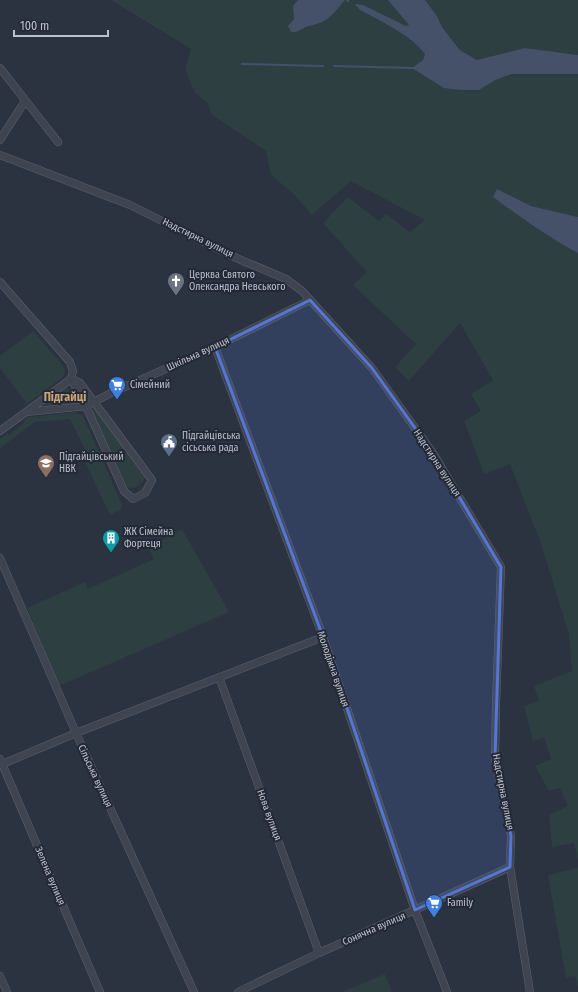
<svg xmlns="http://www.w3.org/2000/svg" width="578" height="992" font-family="'Fira Sans Condensed',sans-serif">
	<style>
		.green { fill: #2e3f42 }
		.water { fill: #455069 }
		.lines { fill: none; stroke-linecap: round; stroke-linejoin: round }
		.stream { stroke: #455069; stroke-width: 2 }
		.street-casing { stroke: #5d626e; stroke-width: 8 }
		.street { stroke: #3f4451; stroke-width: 7 }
		.marked { fill: #5576d3; fill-opacity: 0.2; stroke: #5576d3; stroke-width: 3; stroke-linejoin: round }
		.labels { text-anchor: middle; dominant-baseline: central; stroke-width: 4; stroke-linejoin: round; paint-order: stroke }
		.street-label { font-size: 10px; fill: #bcc0cb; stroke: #232936 }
		.poi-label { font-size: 10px; fill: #bcc0cb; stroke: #232936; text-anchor: start }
		.quarter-label { font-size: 12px; font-weight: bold; fill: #caa478; stroke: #232936 }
	</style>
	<rect width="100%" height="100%" fill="#2b3240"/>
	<path class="green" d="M111,0h187l-5,6 1,13 -4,4 7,10c11,-7 24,-10 35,-18 5,-4 9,-10 13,-15h49l101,80 17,-6h66v143l-47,-11 -34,-17 -3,8c26,20 54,40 84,56v607l-4,-17 -22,4 -3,-32 19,-9 -8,-18 -11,3 -14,-25 16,-7 -7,-22 -11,4 -9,-35 15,-5 -5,-15 38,-15 -3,-37 -29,-93 -30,-77 -26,10 -20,-53 17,-10 -10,-17 22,-14 -33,-57 -51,58 -14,-14 21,-23 -63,-59 14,-13 -44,-49 25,-26 31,24 7,-7 24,18 15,-12 -74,-39 -39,34 -18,-21 -23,-19 -5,-24 -54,-36 -5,-13 -12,-9 -10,-24 6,-20z
		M425,0h153v55l-53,-7 -48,12 -16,-10 -19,-23 -5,-11z
		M33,331l28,32 4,8 -2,6 -36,27 -27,-36v-12z
		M65,388l9,1 5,11 -2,4 -32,2 -1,-2z
		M96,408l28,40 -12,7 -20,-45z
		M76,412l7,4 39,89 -1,4 -11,6 -25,-53 5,-2 -20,-41 -35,3 -35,26v-9l8,-6 1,2 16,-13 -1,-2 5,-3z
		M127,453l18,25c-4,7 -10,12 -18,9l-12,-27z
		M182,529l47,83 -170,74 -32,-78 58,-26 3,7 66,-30 -6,-12z
		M578,868v119l-3,-11 -9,2 -18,-103z
		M385,974l7,18h-50z"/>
	<path class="water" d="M298,0h47c-6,7 -12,16 -21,21 -6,3 -12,4 -18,6 -6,3 -8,6 -15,5l-3,-6 6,-7 -1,-13z
		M388,0h37l12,16 5,11 18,23 17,10 48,-12 53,7v19h-66l-17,6 -16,10h-18l-17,-2 -32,-20 11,-8 2,-6c-16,-21 -44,-32 -66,-45l-4,-5 8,1 43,21 3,-1z
		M497,189l34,17 47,11v36c-30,-16 -58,-36 -85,-56z"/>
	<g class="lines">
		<path class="stream" d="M347,0l1,1
			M242,64l81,2
			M334,66l78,2"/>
		<g class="street-casing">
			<path id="street" d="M0,68l58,74
				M0,140l25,-39
				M0,155l130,50 104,52 52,22 16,12 70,77 61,85 68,114 -5,137 -1,54 16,78 -1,31 20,125
				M0,282l70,80 3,9 -2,8
				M215,347l108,290 92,273 32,82
				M71,379l9,4 72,97 -7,13 -12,6 -9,-8 -38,-85z
				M26,412l60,-6 25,-13 104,-46 95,-47
				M0,431l71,-52
				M0,558l76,175 118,259
				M219,677l100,276
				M0,759l100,233
				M0,765l76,-32 247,-96
				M0,976l7,16
				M238,992l81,-39 191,-86"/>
		</g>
		<use href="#street" class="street"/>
	</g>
	<path class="marked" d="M310,300l62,68 61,85 68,114 -6,191 16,78 -1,31 -95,43 -92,-273 -108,-290z"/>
	<defs>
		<g id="church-pin" transform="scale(0.9)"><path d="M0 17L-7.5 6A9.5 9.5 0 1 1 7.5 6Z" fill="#6b7280" stroke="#232936"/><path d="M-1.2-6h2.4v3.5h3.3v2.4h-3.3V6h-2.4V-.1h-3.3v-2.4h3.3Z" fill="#fff"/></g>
		<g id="supermarket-pin" transform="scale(0.9)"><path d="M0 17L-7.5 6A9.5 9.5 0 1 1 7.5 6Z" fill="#3f7fe0" stroke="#232936"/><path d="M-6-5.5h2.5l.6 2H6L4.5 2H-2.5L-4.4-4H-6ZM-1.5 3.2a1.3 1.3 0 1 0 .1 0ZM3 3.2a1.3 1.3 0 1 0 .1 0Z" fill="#fff"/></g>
		<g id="civic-pin" transform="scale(0.9)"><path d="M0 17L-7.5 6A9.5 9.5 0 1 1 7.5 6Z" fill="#5c6f8a" stroke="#232936"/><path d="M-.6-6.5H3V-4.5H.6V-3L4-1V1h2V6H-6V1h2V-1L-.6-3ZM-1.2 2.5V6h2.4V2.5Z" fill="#fff"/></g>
		<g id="school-pin" transform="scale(0.9)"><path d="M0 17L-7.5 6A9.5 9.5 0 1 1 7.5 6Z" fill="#8d6e63" stroke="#232936"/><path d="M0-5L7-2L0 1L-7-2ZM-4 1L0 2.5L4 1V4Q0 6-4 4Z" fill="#fff"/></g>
		<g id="building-pin" transform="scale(0.9)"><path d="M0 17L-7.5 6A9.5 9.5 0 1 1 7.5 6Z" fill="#0f9aa8" stroke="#232936"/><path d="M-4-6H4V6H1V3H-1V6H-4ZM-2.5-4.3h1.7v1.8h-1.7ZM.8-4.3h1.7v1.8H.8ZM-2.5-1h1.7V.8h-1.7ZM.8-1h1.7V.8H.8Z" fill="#fff"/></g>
	</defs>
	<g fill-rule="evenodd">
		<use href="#church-pin" x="176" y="281"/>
		<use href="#supermarket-pin" x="117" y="385"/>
		<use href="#civic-pin" x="169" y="442"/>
		<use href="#school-pin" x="46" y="463"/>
		<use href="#building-pin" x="111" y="538"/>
		<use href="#supermarket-pin" x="434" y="903"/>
	</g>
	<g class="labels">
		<g class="street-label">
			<text transform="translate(198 238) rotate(26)">Надстирна вулиця</text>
			<text transform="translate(198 354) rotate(-25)">Шкільна вулиця</text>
			<text transform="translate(437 463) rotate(57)">Надстирна вулиця</text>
			<text transform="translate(333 669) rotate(71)">Молодіжна вулиця</text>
			<text transform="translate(95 776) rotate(65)">Сільська вулиця</text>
			<text transform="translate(503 792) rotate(79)">Надстирна вулиця</text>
			<text transform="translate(269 815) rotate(70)">Нова вулиця</text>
			<text transform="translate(50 876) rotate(67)">Зелена вулиця</text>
			<text transform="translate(374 929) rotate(-24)">Сонячна вулиця</text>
		</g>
		<g class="poi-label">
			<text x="189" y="275">Церква Святого<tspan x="189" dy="12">Олександра Невського</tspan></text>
			<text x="130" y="385">Сімейний</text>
			<text x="182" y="436">Підгайцівська<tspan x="182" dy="12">сісьська рада</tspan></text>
			<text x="59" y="457">Підгайцівський<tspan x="59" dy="12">НВК</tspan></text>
			<text x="124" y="532">ЖК Сімейна<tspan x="124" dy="12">Фортеця</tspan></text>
			<text x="447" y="903">Family</text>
		</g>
		<g class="quarter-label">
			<text x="65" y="397">Підгайці</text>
		</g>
	</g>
	<path d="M14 30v6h94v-6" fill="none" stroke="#bcc0cb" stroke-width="2"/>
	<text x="20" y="30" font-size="12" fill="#bcc0cb" stroke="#232936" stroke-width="3" paint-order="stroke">100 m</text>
</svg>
